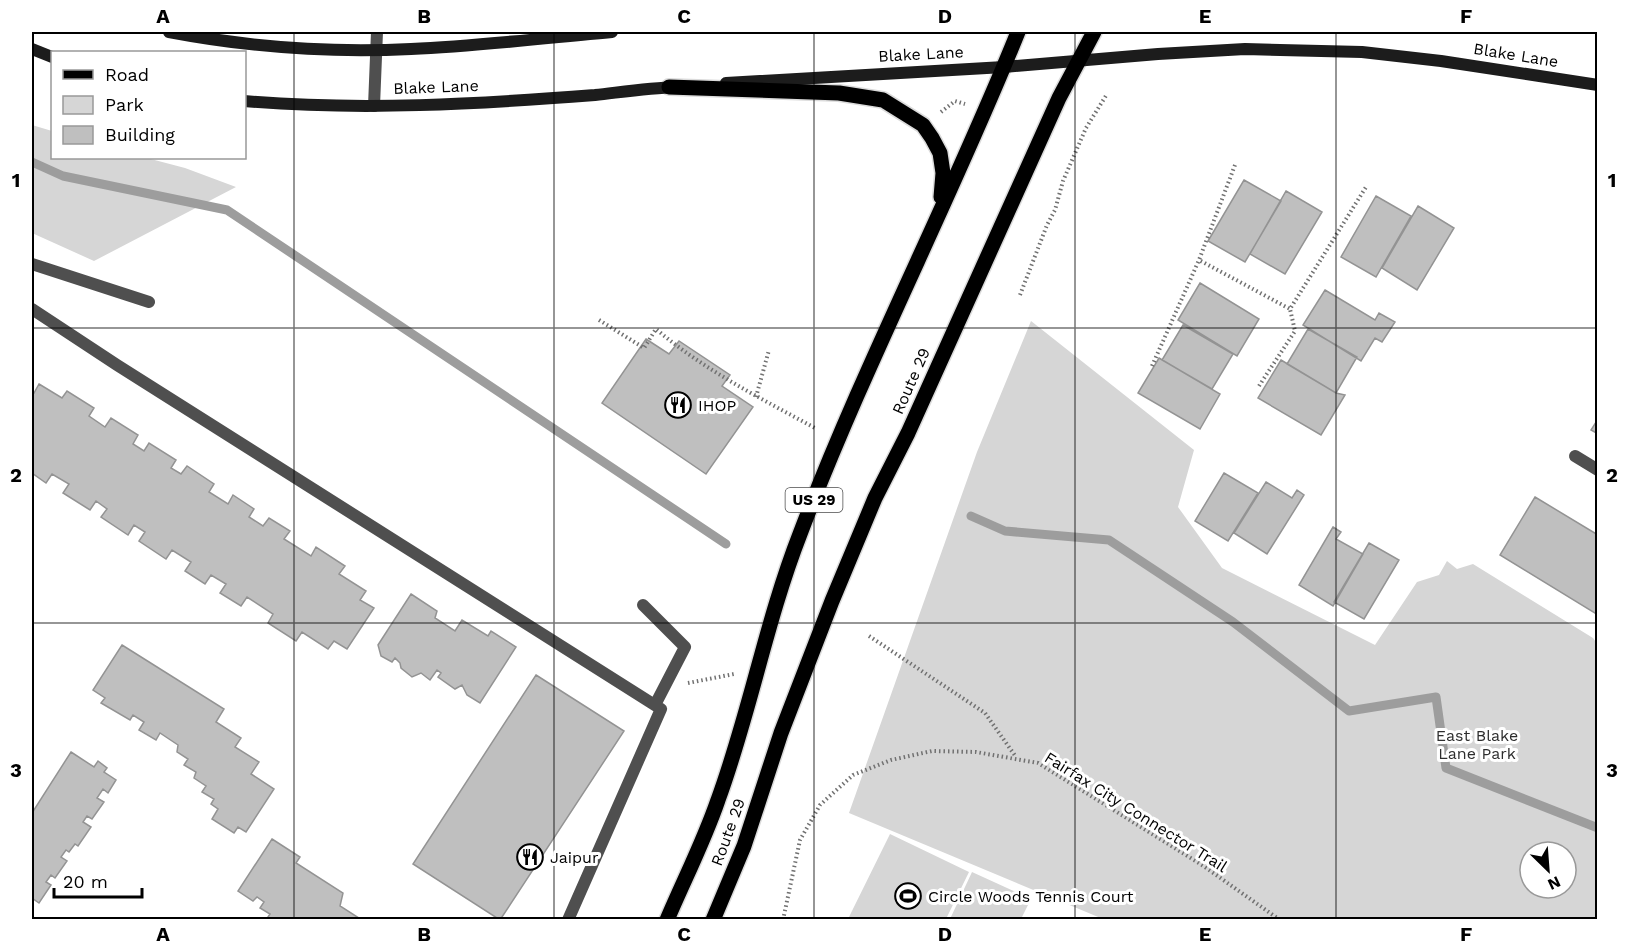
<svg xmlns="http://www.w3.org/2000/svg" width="1629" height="951" font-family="'Work Sans',sans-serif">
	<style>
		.green { fill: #d6d6d6; fill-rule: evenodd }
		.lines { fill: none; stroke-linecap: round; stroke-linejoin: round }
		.stream { stroke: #9d9d9d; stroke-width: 9 }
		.building { fill: #bfbfbf; stroke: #939393; stroke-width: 1.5 }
		.primary-casing { stroke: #dbdbdb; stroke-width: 18 }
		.path { stroke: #717171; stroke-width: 4; stroke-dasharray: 1.5 3; stroke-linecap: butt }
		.lane { stroke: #4f4f4f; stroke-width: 12 }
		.street { stroke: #4f4f4f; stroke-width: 12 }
		.secondary { stroke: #1c1c1c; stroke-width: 12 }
		.primary { stroke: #000; stroke-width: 15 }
		.grid { fill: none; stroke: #000; stroke-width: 1.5; stroke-opacity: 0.55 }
		.labels { text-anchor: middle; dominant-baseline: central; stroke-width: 6; stroke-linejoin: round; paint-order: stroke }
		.shield { fill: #fff; stroke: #4c4c4c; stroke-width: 1.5 }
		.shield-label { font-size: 15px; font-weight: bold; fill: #000 }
		.street-label { font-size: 16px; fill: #000; stroke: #fff }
		.poi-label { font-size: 16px; fill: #000; stroke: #fff; text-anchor: start }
		.park-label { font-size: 16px; fill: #2d2d2d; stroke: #fff }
		.neatline { fill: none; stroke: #000; stroke-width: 2 }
		.grid-label { font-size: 20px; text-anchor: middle; font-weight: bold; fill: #000 }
	</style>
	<rect width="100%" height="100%" fill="#fff"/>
	<path class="green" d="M32,125l20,6v27h95l38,10 51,19 -142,74 -62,-28z
		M1031,321l163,129 -16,57 44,61 153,77 42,-63 22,-7 8,-14 10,8 16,-5 120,74 5,7 -1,274h-494l-254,-106 128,-361zM1530,852h36v36h-36z
		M890,834l79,38 -23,47h-98z
		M972,872l59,27 -10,20h-71z"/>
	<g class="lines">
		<path class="stream" d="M32,162l31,14 164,34 499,334
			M971,516l34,15 104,9 124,82 116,89 87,-14 10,71 152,60"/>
	</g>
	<path class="building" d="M1244,180l37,21 -36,61 -37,-21z
		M1286,191l36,21 -37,62 -35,-20z
		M1376,196l35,20 -35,61 -35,-20z
		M1418,206l36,22 -37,62 -35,-22z
		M1200,283l59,36 -22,37 -59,-36z
		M1325,290l50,30 4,-7 16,9 -13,20 -7,-4 -14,23 -58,-36z
		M1183,325l50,29 -21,35 -50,-29z
		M1308,329l49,28 -21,36 -49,-29z
		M646,339l23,15 10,-13 51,34 -8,11 31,21 -47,67 -104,-71z
		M1159,358l61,36 -20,35 -62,-36z
		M1281,360l55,33 9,2 -24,40 -63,-37z
		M39,384l23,14 5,-7 27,17 -5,8 16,11 6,-9 27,17 -5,9 11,7 5,-8 27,17 -5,8 10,6 6,-8 27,18 -5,8 19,12 5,-9 21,14 -5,8 14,9 6,-8 21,13 -6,8 27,17 5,-9 29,19 -6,8 27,17 -6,9 14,8 -27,41 -13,-8 -6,8 -26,-17 -6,9 -28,-18 5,-9 -26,-17 -6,9 -21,-13 6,-9 -15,-9 -6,9 -20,-13 6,-9 -19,-12 -6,9 -27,-18 6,-9 -11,-7 -6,10 -27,-18 6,-8 -11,-8 -6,9 -27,-17 6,-9 -17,-10 -6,9 -14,-10v-81l2,1z
		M1598,419v15l-7,-4z
		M1224,473l34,20 -30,48 -33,-20z
		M1266,482l26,16 5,-8 7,5 -37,59 -33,-21z
		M1535,497l63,38v80l-98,-60z
		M1333,527l8,5 -5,7 27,15 -30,52 -34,-21z
		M1369,543l30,17 -35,59 -30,-17z
		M411,594l26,17 -2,7 20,13 7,-11 26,16 3,-5 25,16 -36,56 -13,-8 -5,-10 -7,4 -17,-12 3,-4 -4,-3 -7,10 -9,-7 -9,4 -11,-9 -1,-5 -5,-5 -3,4 -11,-6 -3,-11z
		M122,645l102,64 -8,13 25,16 -6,9 24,15 -8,12 23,15 -28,43 -8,-5 -4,6 -22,-14 6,-10 -7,-5 3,-5 -12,-7 4,-6 -12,-8 2,-6 -12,-7 4,-6 -11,-7 1,-7 -18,-12 -4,7 -17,-10 5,-8 -11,-7 -3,5 -29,-17 4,-5 -12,-8z
		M536,675l88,56 -124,189 -87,-56z
		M71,752l23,15 4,-6 9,7 -3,4 12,8 -8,13 -5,-4 -6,9 7,4 -12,17 -5,-3 -4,6 8,5 -13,19 -3,-2 -6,8 -3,-2 -5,7 6,4 -12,17 -4,-3 -5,7 5,3 -12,18 -7,-5v-85z
		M272,839l28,18 -4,6 47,30 -3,13 22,14h-96l4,-6 -10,-6 4,-6 -7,-5 -4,4 -15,-10z"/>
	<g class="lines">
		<g class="primary-casing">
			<path id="primary" d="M669,87l170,6 44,7 40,25 9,13 8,15 3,20 -2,24
				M667,920c17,-40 37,-79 51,-120 32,-87 48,-179 82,-266 65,-171 150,-333 218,-502
				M713,920l31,-74 37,-113 51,-132 43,-103 33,-65 151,-335 35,-66"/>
		</g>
		<path class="path" d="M941,112l14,-11 10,3
			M1235,165l-36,95 91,49 76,-122
			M1020,295l27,-70 8,-15 8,-29 23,-53 21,-34
			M599,320l45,28 12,-19c48,41 104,69 159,99
			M1152,366l47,-106
			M1259,386l36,-55 -5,-22
			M756,397l13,-47
			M869,636l116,77 31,44
			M688,683l46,-9
			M783,920l17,-80 20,-35 33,-30 38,-15 41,-9 44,1 62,11 164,102 78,55"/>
		<path class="lane" d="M374,106l3,-74
			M32,264l117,38
			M32,309l85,56 544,344 -93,211
			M643,605l42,42 -30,58"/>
		<path class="street" d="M1575,456l23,14"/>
		<path class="secondary" d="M169,32c79,15 162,21 242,17 67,-3 135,-11 201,-17
			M32,49l20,8
			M726,83l278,-16 154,-13 87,-5 117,3 79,9 157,24
			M244,101c116,10 235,3 351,-6 27,-3 54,-7 81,-8"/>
		<use href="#primary" class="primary"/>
	</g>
	<path class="grid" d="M294,32v888M554,32v888M814,32v888M1075,32v888M1336,32v888M32,328h1566M32,623h1566"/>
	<defs>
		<g id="restaurant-ring" transform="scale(1.35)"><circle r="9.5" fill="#fff" stroke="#000" stroke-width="1.5"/><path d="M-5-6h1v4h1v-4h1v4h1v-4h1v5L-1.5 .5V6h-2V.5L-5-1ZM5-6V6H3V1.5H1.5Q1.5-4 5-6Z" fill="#000"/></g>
		<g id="stadium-ring" transform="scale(1.35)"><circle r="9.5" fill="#fff" stroke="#000" stroke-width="1.5"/><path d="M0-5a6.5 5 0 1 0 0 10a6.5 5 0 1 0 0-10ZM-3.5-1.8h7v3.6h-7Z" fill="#000"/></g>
	</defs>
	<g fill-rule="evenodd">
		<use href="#restaurant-ring" x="678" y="405"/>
		<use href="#restaurant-ring" x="530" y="857"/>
		<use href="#stadium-ring" x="908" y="896"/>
	</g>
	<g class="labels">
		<rect class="shield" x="785.5" y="488" width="57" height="24" rx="4.5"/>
		<g class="shield-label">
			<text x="814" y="500">US 29</text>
		</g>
		<g class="street-label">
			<text transform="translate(921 54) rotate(-3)">Blake Lane</text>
			<text transform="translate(1516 55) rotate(9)">Blake Lane</text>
			<text transform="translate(436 87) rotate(-2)">Blake Lane</text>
			<text transform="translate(911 381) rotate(-66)">Route 29</text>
			<text transform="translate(1136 812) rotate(32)">Fairfax City Connector Trail</text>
			<text transform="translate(728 832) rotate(-70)">Route 29</text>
		</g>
		<g class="poi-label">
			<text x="698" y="405">IHOP</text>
			<text x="550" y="857">Jaipur</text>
			<text x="928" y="896">Circle Woods Tennis Court</text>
		</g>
		<g class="park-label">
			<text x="1477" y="735">East Blake<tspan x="1477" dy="18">Lane Park</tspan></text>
		</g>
	</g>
	<rect width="1629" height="951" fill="none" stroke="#ffffff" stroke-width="66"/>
	<rect x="51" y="51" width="195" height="108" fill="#ffffff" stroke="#999999" stroke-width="1.5"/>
	<rect x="63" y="70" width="30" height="9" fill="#000000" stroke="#999999" stroke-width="1.5"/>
	<text x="105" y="81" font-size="18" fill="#000000">Road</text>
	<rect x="63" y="96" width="30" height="18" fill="#d6d6d6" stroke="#999999" stroke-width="1.5"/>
	<text x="105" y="111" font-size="18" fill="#000000">Park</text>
	<rect x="63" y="126" width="30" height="18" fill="#bfbfbf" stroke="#999999" stroke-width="1.5"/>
	<text x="105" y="141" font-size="18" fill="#000000">Building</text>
	<g transform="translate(1548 870) rotate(155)"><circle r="28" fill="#ffffff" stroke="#999999" stroke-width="1.5"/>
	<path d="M0-4.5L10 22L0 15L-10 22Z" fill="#000000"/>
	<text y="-9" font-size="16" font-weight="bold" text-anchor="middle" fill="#000000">N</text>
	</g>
	<path d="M54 888v9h88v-9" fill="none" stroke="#000000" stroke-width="3"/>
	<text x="63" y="888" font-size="18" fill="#000000" stroke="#ffffff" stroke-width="4.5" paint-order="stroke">20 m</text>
	<rect x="33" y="33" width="1563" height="885" class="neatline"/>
	<g class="grid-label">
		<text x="163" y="23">A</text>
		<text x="424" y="23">B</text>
		<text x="684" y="23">C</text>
		<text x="945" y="23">D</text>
		<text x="1205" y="23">E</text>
		<text x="1466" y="23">F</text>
		<text x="16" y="187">1</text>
		<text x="1612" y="187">1</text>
		<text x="16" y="482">2</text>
		<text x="1612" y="482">2</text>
		<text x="16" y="777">3</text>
		<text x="1612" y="777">3</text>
		<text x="163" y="941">A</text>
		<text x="424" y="941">B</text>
		<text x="684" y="941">C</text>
		<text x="945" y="941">D</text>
		<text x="1205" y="941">E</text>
		<text x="1466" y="941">F</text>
	</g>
</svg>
